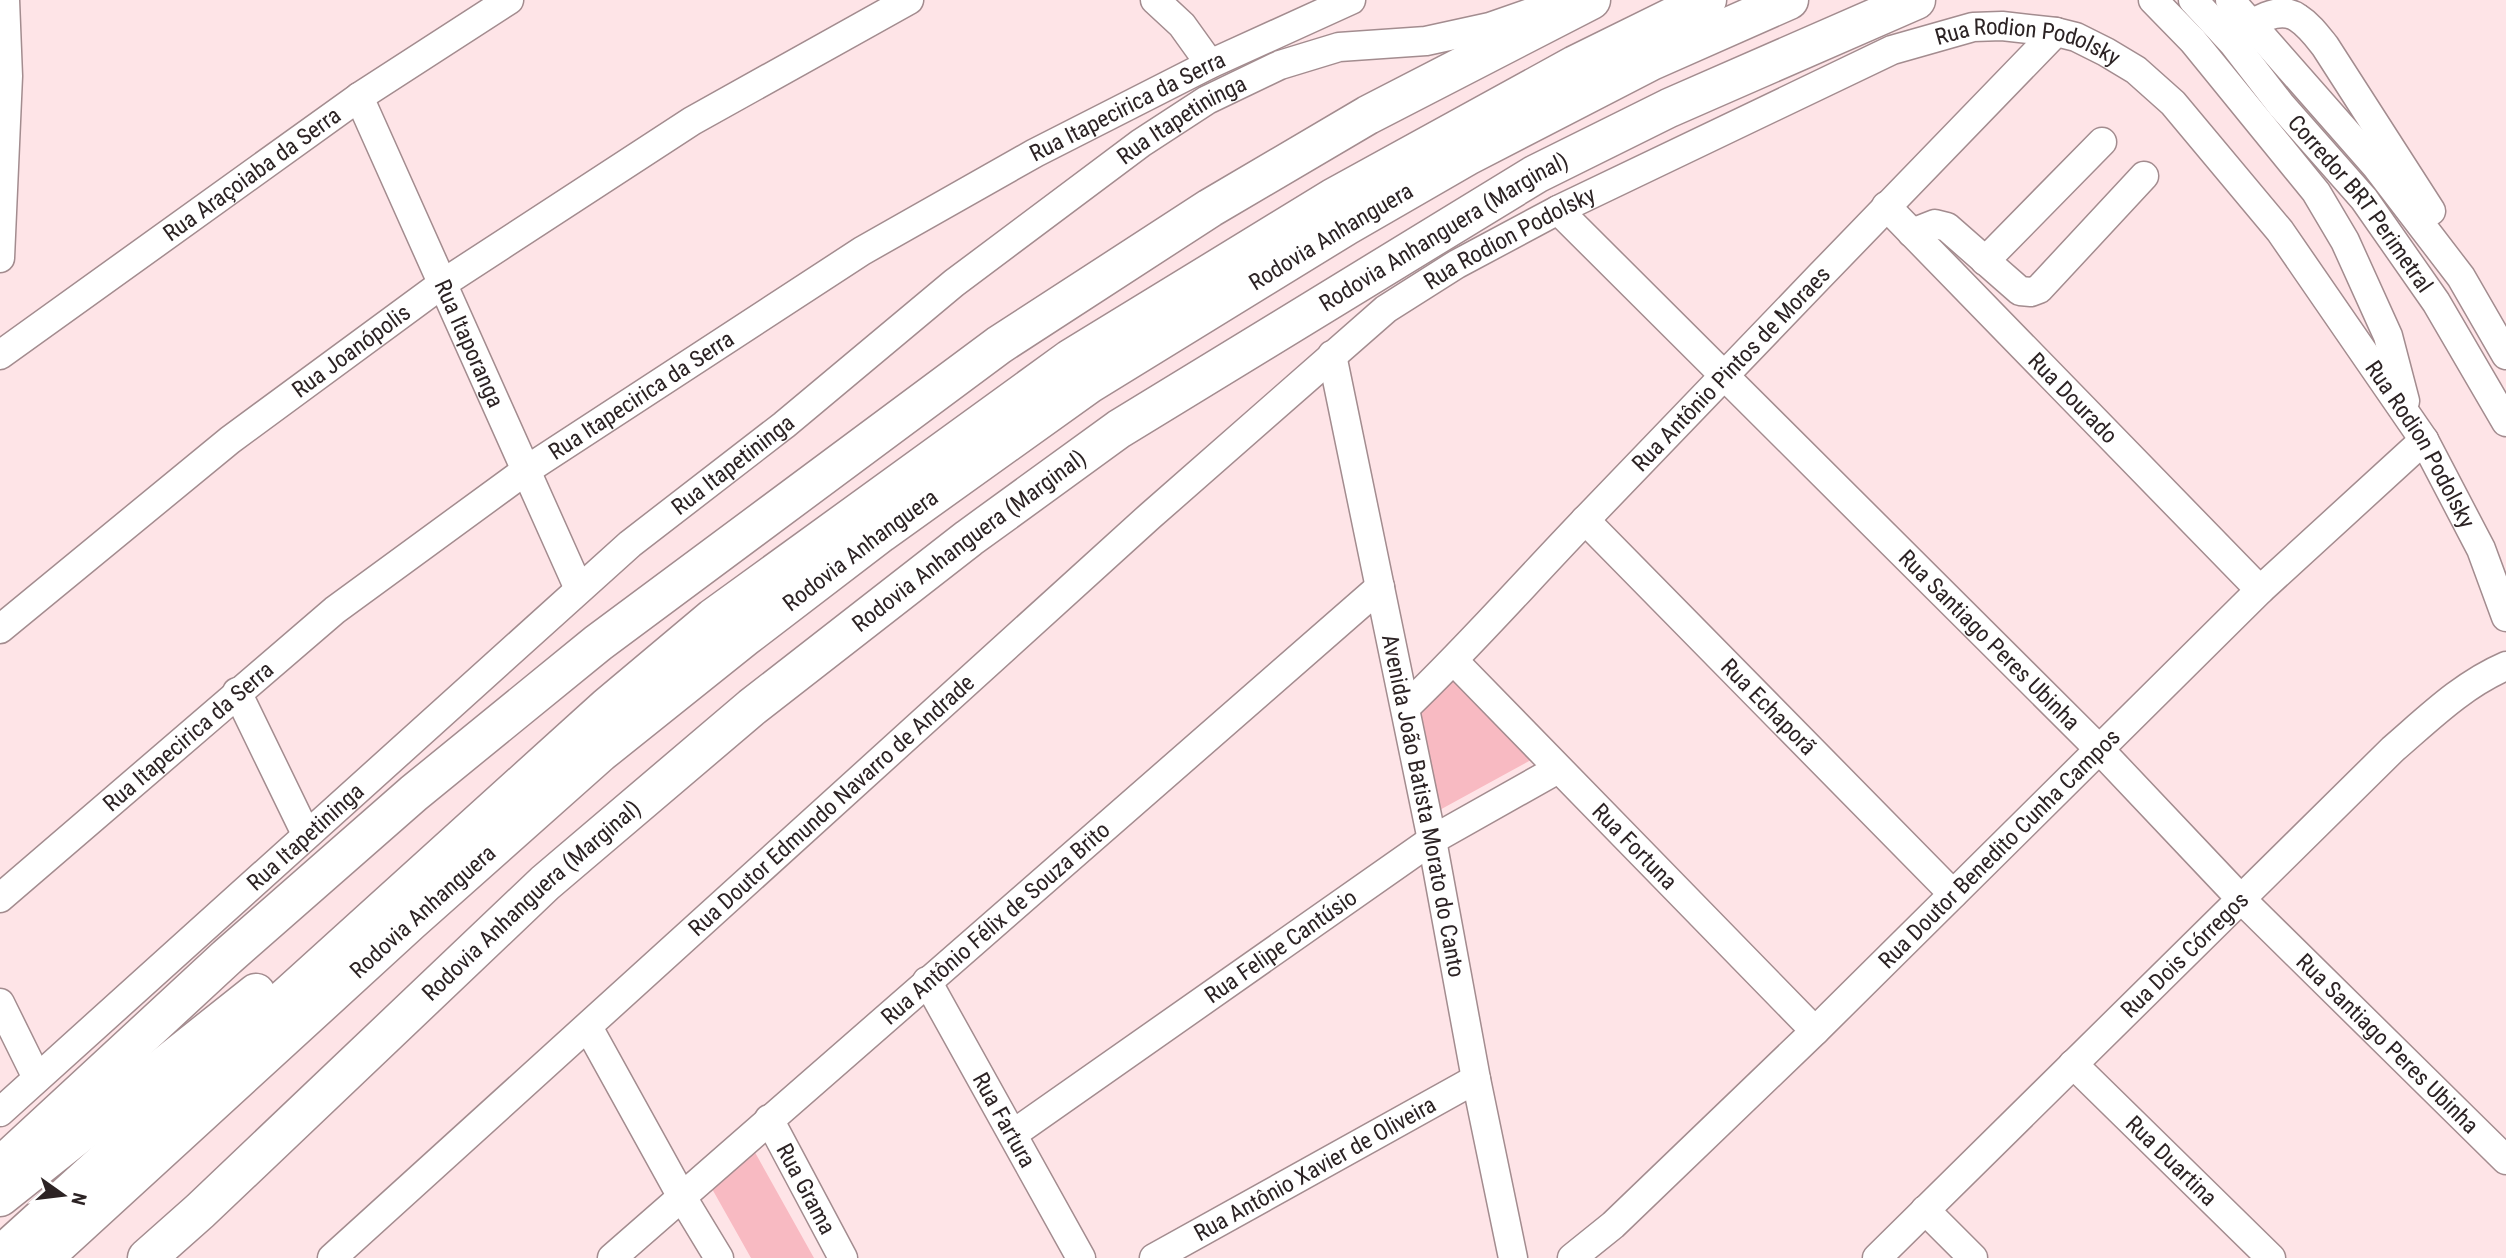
<svg xmlns="http://www.w3.org/2000/svg" width="2506" height="1258" font-family="'Roboto Condensed',sans-serif">
	<style>
		.green { fill: #f8bac2 }
		.lines { fill: none; stroke-linecap: round; stroke-linejoin: round }
		.minor-casing { stroke: #a38c8f; stroke-width: 31 }
		.highway-casing { stroke: #a38c8f; stroke-width: 41 }
		.minor { stroke: #fff; stroke-width: 28 }
		.highway { stroke: #fff; stroke-width: 38 }
		.labels { text-anchor: middle; dominant-baseline: central; stroke-width: 7; stroke-linejoin: round; paint-order: stroke }
		.street-label { font-size: 23px; fill: #2c2324; stroke: #fff }
	</style>
	<rect width="100%" height="100%" fill="#fee4e7"/>
	<path class="green" d="M1449,675l82,85 -95,52 -21,-101z
		M752,1147l62,111h-63l-40,-71z"/>
	<g class="lines">
		<g class="minor-casing">
			<g id="minor">
				<path d="M1155,0l27,25 28,39"/>
				<path d="M2153,0l40,41 123,151 29,49 43,95 17,65"/>
				<path id="s1" d="M2193,0l40,43 48,62 83,94 72,103 70,120"/>
				<path d="M2230,0l146,166 85,111 45,78"/>
				<path d="M2239,36c12,-15 41,-31 59,-18 11,7 19,18 27,28l106,165"/>
				<path id="s2" d="M359,97l220,492"/>
				<path id="s3" d="M1886,206l374,384"/>
				<path id="s4" d="M1558,210l542,540 141,149 265,261"/>
				<path d="M1912,233l23,-9 12,3 73,64 11,1 8,-3 105,-113"/>
				<path d="M0,258l8,-182 -3,-76"/>
				<path d="M1985,261l117,-119"/>
				<path id="s5" d="M0,355l359,-258 150,-97"/>
				<path id="s6" d="M1332,355l100,485 44,239 37,179"/>
				<path id="s7" d="M1585,520l368,374"/>
				<path id="s8" d="M0,629l230,-189 212,-156 250,-163 217,-121"/>
				<path id="s9" d="M1454,661l361,370"/>
				<path d="M237,692l69,142"/>
				<path id="s10" d="M1406,707c65,-62 124,-130 187,-195 154,-160 308,-321 463,-480"/>
				<path id="s11" d="M0,898l335,-288 190,-139 337,-220 173,-98 175,-89 141,-64"/>
				<path id="s12" d="M927,981l154,277"/>
				<path d="M0,1003l37,75"/>
				<path d="M588,1027l94,170 37,61"/>
				<path id="s13" d="M2073,1064l198,194"/>
				<path id="s14" d="M0,1112l630,-568 154,-119 170,-142 187,-140 66,-43 73,-35 59,-18 87,-6 64,-14 60,-21"/>
				<path id="s15" d="M769,1119l74,139"/>
				<path id="s16" d="M1013,1134l419,-294 126,-71"/>
				<path d="M1925,1210l48,48"/>
				<path id="s17" d="M332,1258l818,-742 236,-207 71,-45 101,-54 334,-160 81,-23 29,-1 54,6 20,5 30,15 30,18 37,33 107,128 144,209 57,109 25,68"/>
				<path id="s18" d="M612,1258l768,-671"/>
				<path id="s19" d="M1154,1258l322,-179"/>
				<path id="s20" d="M1572,1258l41,-33 202,-194 445,-441 164,-150"/>
				<path id="s21" d="M1877,1258l516,-509c36,-31 69,-64 113,-83"/>
			</g>
		</g>
		<g class="highway-casing">
			<g id="highway">
				<path d="M0,1167l227,-210 187,-164 184,-150 401,-298 211,-137 158,-93 223,-115"/>
				<path d="M0,1197l256,-204"/>
				<path d="M0,1256l607,-549 106,-89 357,-259 263,-161 242,-133 132,-65"/>
				<path id="s22" d="M43,1258l367,-336 190,-169 145,-116 136,-104 208,-149 257,-158 123,-71 182,-94 138,-61"/>
				<path id="s23" d="M147,1258l53,-47 345,-328 207,-176 217,-169 150,-109 417,-255 133,-66 247,-108"/>
			</g>
		</g>
		<use href="#minor" class="minor"/>
		<use href="#highway" class="highway"/>
	</g>
	<g class="labels">
		<g class="street-label">
			<text stroke="none"><textPath href="#s17" startOffset="2128">Rua Rodion Podolsky</textPath></text>
			<text stroke="none"><textPath href="#s11" startOffset="1382">Rua Itapecirica da Serra</textPath></text>
			<text stroke="none"><textPath href="#s14" startOffset="1545">Rua Itapetininga</textPath></text>
			<text stroke="none"><textPath href="#s5" startOffset="310">Rua Araçoiaba da Serra</textPath></text>
			<text stroke="none"><textPath href="#s1" startOffset="264">Corredor BRT Perimetral</textPath></text>
			<text stroke="none"><textPath href="#s23" startOffset="1659">Rodovia Anhanguera (Marginal)</textPath></text>
			<text stroke="none"><textPath href="#s22" startOffset="1648">Rodovia Anhanguera</textPath></text>
			<text stroke="none"><textPath href="#s17" startOffset="1561">Rua Rodion Podolsky</textPath></text>
			<text stroke="none"><textPath href="#s2" startOffset="270">Rua Itaporanga</textPath></text>
			<text stroke="none"><textPath href="#s8" startOffset="448">Rua Joanópolis</textPath></text>
			<text stroke="none"><textPath href="#s10" startOffset="469">Rua Antônio Pintos de Moraes</textPath></text>
			<text stroke="none"><textPath href="#s11" startOffset="816">Rua Itapecirica da Serra</textPath></text>
			<text stroke="none"><textPath href="#s3" startOffset="268">Rua Dourado</textPath></text>
			<text stroke="none"><textPath href="#s17" startOffset="2716">Rua Rodion Podolsky</textPath></text>
			<text stroke="none"><textPath href="#s14" startOffset="978">Rua Itapetininga</textPath></text>
			<text stroke="none"><textPath href="#s23" startOffset="1092">Rodovia Anhanguera (Marginal)</textPath></text>
			<text stroke="none"><textPath href="#s22" startOffset="1082">Rodovia Anhanguera</textPath></text>
			<text stroke="none"><textPath href="#s4" startOffset="609">Rua Santiago Peres Ubinha</textPath></text>
			<text stroke="none"><textPath href="#s7" startOffset="262">Rua Echaporã</textPath></text>
			<text stroke="none"><textPath href="#s11" startOffset="248">Rua Itapecirica da Serra</textPath></text>
			<text stroke="none"><textPath href="#s17" startOffset="674">Rua Doutor Edmundo Navarro de Andrade</textPath></text>
			<text stroke="none"><textPath href="#s6" startOffset="460">Avenida João Batista Morato do Canto</textPath></text>
			<text stroke="none"><textPath href="#s14" startOffset="411">Rua Itapetininga</textPath></text>
			<text stroke="none"><textPath href="#s9" startOffset="259">Rua Fortuna</textPath></text>
			<text stroke="none"><textPath href="#s20" startOffset="592">Rua Doutor Benedito Cunha Campos</textPath></text>
			<text stroke="none"><textPath href="#s23" startOffset="525">Rodovia Anhanguera (Marginal)</textPath></text>
			<text stroke="none"><textPath href="#s22" startOffset="514">Rodovia Anhanguera</textPath></text>
			<text stroke="none"><textPath href="#s18" startOffset="509">Rua Antônio Félix de Souza Brito</textPath></text>
			<text stroke="none"><textPath href="#s16" startOffset="327">Rua Felipe Cantúsio</textPath></text>
			<text stroke="none"><textPath href="#s21" startOffset="432">Rua Dois Córregos</textPath></text>
			<text stroke="none"><textPath href="#s4" startOffset="1176">Rua Santiago Peres Ubinha</textPath></text>
			<text stroke="none"><textPath href="#s12" startOffset="159">Rua Fartura</textPath></text>
			<text stroke="none"><textPath href="#s13" startOffset="138">Rua Duartina</textPath></text>
			<text stroke="none"><textPath href="#s19" startOffset="184">Rua Antônio Xavier de Oliveira</textPath></text>
			<text stroke="none"><textPath href="#s15" startOffset="79">Rua Grama</textPath></text>
		</g>
	</g>
	<g transform="translate(63 1195) rotate(104)" stroke="#ffffff" stroke-width="5" paint-order="stroke">
	<path d="M0-5L12 26L0 18L-12 26Z" fill="#2c2324"/>
	<text y="-10" font-size="19" font-weight="bold" text-anchor="middle" fill="#2c2324">N</text>
	</g>
</svg>
